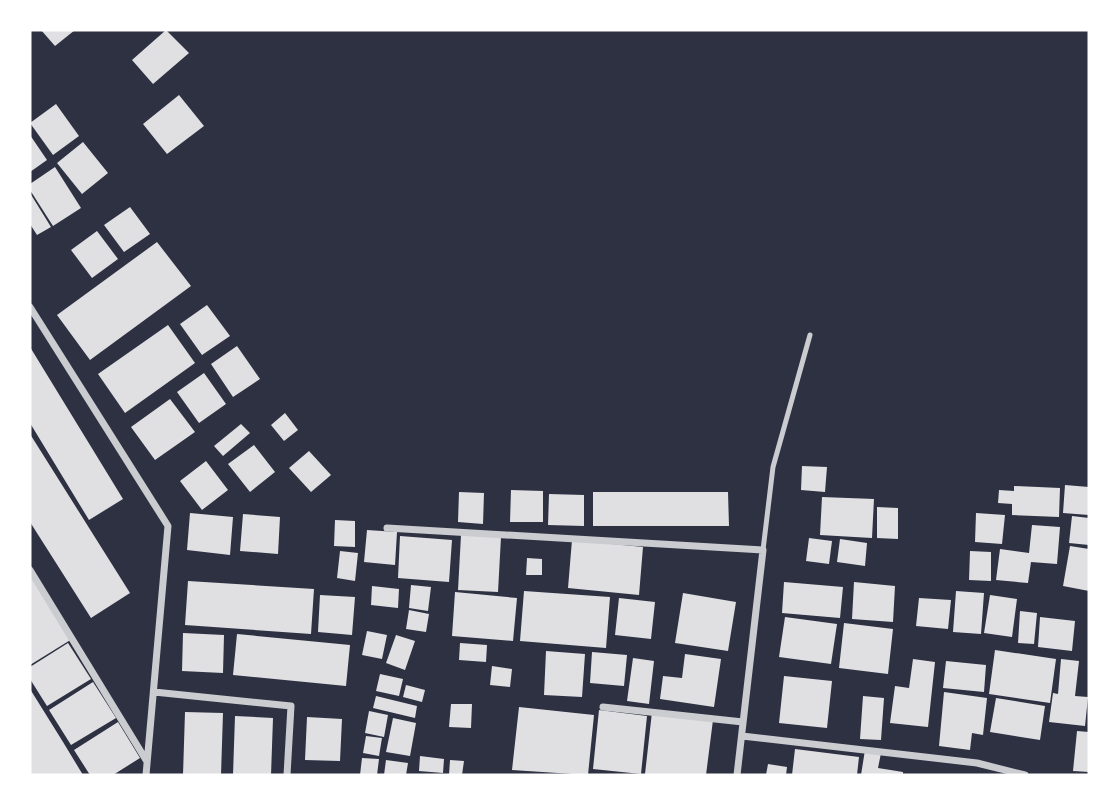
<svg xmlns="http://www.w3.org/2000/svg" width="1119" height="805" font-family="'Asap Condensed',sans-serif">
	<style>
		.building { fill: #e0e0e3 }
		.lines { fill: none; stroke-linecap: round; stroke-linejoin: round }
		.service { stroke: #caccd0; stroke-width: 5 }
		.minor { stroke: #caccd0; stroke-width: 7 }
	</style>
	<rect width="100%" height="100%" fill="#2d3142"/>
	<path class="building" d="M41,30h34l-20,16z
		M166,30l23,23 -36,31 -21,-24z
		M179,95l25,31 -37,28 -24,-30z
		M56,104l23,32 -26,19 -23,-32z
		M30,135l17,25 -17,12z
		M83,142l25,31 -26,21 -25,-31z
		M55,167l26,41 -28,18 -23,-36v-6z
		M30,193l21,34 -14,8 -7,-11z
		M130,207l20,27 -26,18 -20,-27z
		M97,231l21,28 -26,19 -21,-28z
		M157,242l34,44 -101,74 -33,-45z
		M207,305l23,31 -28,19 -22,-31z
		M168,325l27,38 -70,50 -27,-39z
		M237,346l23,33 -27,18 -22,-33z
		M30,347l93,152 -34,21 -59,-97z
		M204,373l22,31 -27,19 -22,-31z
		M170,399l25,33 -40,28 -24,-33z
		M285,413l13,17 -14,11 -13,-16z
		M241,424l9,9 -27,23 -9,-10z
		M30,434l100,159 -39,25 -61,-96z
		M254,445l21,27 -25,20 -22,-28z
		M309,451l22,24 -20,17 -22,-24z
		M206,461l22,29 -26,20 -22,-29z
		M802,466l25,1 -2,25 -24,-2z
		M1065,485l24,2v28l-26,-2z
		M1014,486l46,2 -1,29 -47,-2v-11l-14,-1 1,-13 15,1z
		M511,490l32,1v31h-33z
		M459,492l25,1 -1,31 -25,-2z
		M593,492h135l1,34h-136z
		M549,494l35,1v31l-36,-1z
		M822,497l52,2 -2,39 -52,-3z
		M877,507l21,1v31l-21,-1z
		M190,513l43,4 -3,38 -43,-5z
		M976,513l29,2 -3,29 -27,-2z
		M243,514l37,3 -2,37 -38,-3z
		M1072,516l17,2v27l-20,-2z
		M335,520l20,1v26l-21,-1z
		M1032,525l28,2 -3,37 -26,-2 -3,21 -32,-3 4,-31 29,4z
		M367,530l30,2 -2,33 -31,-3z
		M461,535l40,2 -3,55 -40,-2z
		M400,536l52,4 -3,42 -51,-4z
		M809,538l23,3 -3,23 -23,-3z
		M840,539l27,4 -2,23 -28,-4z
		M572,540l71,7 -4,48 -71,-7z
		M1070,546l19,3v42l-26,-5z
		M340,551l18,2 -3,28 -18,-3z
		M970,551l21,1v29l-22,-1z
		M527,558l15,1v16h-16z
		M30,573l42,66 -42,26z
		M188,581l126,8 -3,45 -126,-9z
		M784,582l59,5 -3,31 -58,-5z
		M854,582l41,4 -2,36 -41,-3z
		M411,585l20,2 -3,24 -19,-3z
		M372,586l27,3 -1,19 -27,-3z
		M524,591l86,6 -4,51 -86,-7z
		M956,591l28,2 -3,41 -28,-2z
		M455,592l62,6 -4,43 -61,-5z
		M683,593l53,9 -8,49 -53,-8z
		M320,595l35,2 -3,38 -34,-3z
		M990,595l27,4 -5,38 -28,-4z
		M619,598l36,4 -4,37 -36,-4z
		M919,598l32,2 -3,29 -32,-3z
		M409,610l20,4 -3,18 -20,-3z
		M1020,611l17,2 -3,31 -16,-1z
		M785,617l52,7 -6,40 -52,-7z
		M1040,617l35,4 -3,30 -34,-4z
		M844,623l49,6 -5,45 -49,-6z
		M367,631l20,4 -5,24 -20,-4z
		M183,633l41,2 -1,38 -41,-2z
		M237,634l113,11 -4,41 -113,-11z
		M396,635l19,6 -10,29 -19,-7z
		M68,643l23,36 -44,27 -17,-27v-12z
		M460,643l27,2 -1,17 -27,-2z
		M995,650l61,9 -6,44 -61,-9z
		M546,651l39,3 -3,43 -38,-2z
		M592,652l35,3 -3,31 -34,-3z
		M685,654l36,5 -7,48 -54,-8 3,-23 19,2z
		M633,658l21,3 -5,43 -22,-3z
		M913,659l22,3 -7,65 -38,-4 5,-37 14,2z
		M1061,659l18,2 -4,35 13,1 -3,29 -36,-4 4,-29 5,1z
		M946,661l40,4 -2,27 -41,-4z
		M492,666l20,3 -2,18 -20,-2z
		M380,674l23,5 -4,17 -23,-5z
		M784,676l48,5 -5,47 -48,-5z
		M93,682l23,36 -45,27 -22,-35z
		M406,685l19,5 -3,12 -19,-5z
		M30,689l33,53 20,33h-53z
		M944,692l43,6 -4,37 -11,-2 -2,17 -31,-4z
		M376,696l41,10 -2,12 -42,-10z
		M863,696l21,2 -3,42 -21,-1z
		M996,698l49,8 -5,34 -50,-8z
		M451,704h21l-1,24 -22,-1z
		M519,707l75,8 -6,60 -76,-5z
		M599,710l48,6 -6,58 -48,-5z
		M369,711l19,4 -4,22 -19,-4z
		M185,712l38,1 -2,62h-38z
		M652,712l61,8 -7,55 -61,-1z
		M235,716l38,2 -2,57h-38z
		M307,717l35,2 -2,42 -35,-1z
		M393,718l23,5 -6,33 -24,-4z
		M118,722l22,36 -27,17h-23l-16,-25z
		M1077,731l12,1v40l-16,-1z
		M366,736l16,2 -3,18 -16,-3z
		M795,749l64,8 -2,18h-65z
		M865,750l16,3 -3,15 25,4v3h-42z
		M420,756l24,3 -1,14 -24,-2z
		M362,758l17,1 -2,16h-17z
		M386,760l22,3 -2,12h-22z
		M450,760l14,1 -2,14h-13z
		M768,764l19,3 -1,8h-20z"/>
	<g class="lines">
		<path class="service" d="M763,550l10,-83 37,-132"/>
		<path class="minor" d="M30,307l138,219 -22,249
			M387,528l376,22 -26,225
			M30,570l116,190
			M154,692l137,14 -4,69
			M603,707l140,15
			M742,736l235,27 48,12"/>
	</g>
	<rect width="1119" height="805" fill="none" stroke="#ffffff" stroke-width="63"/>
</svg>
